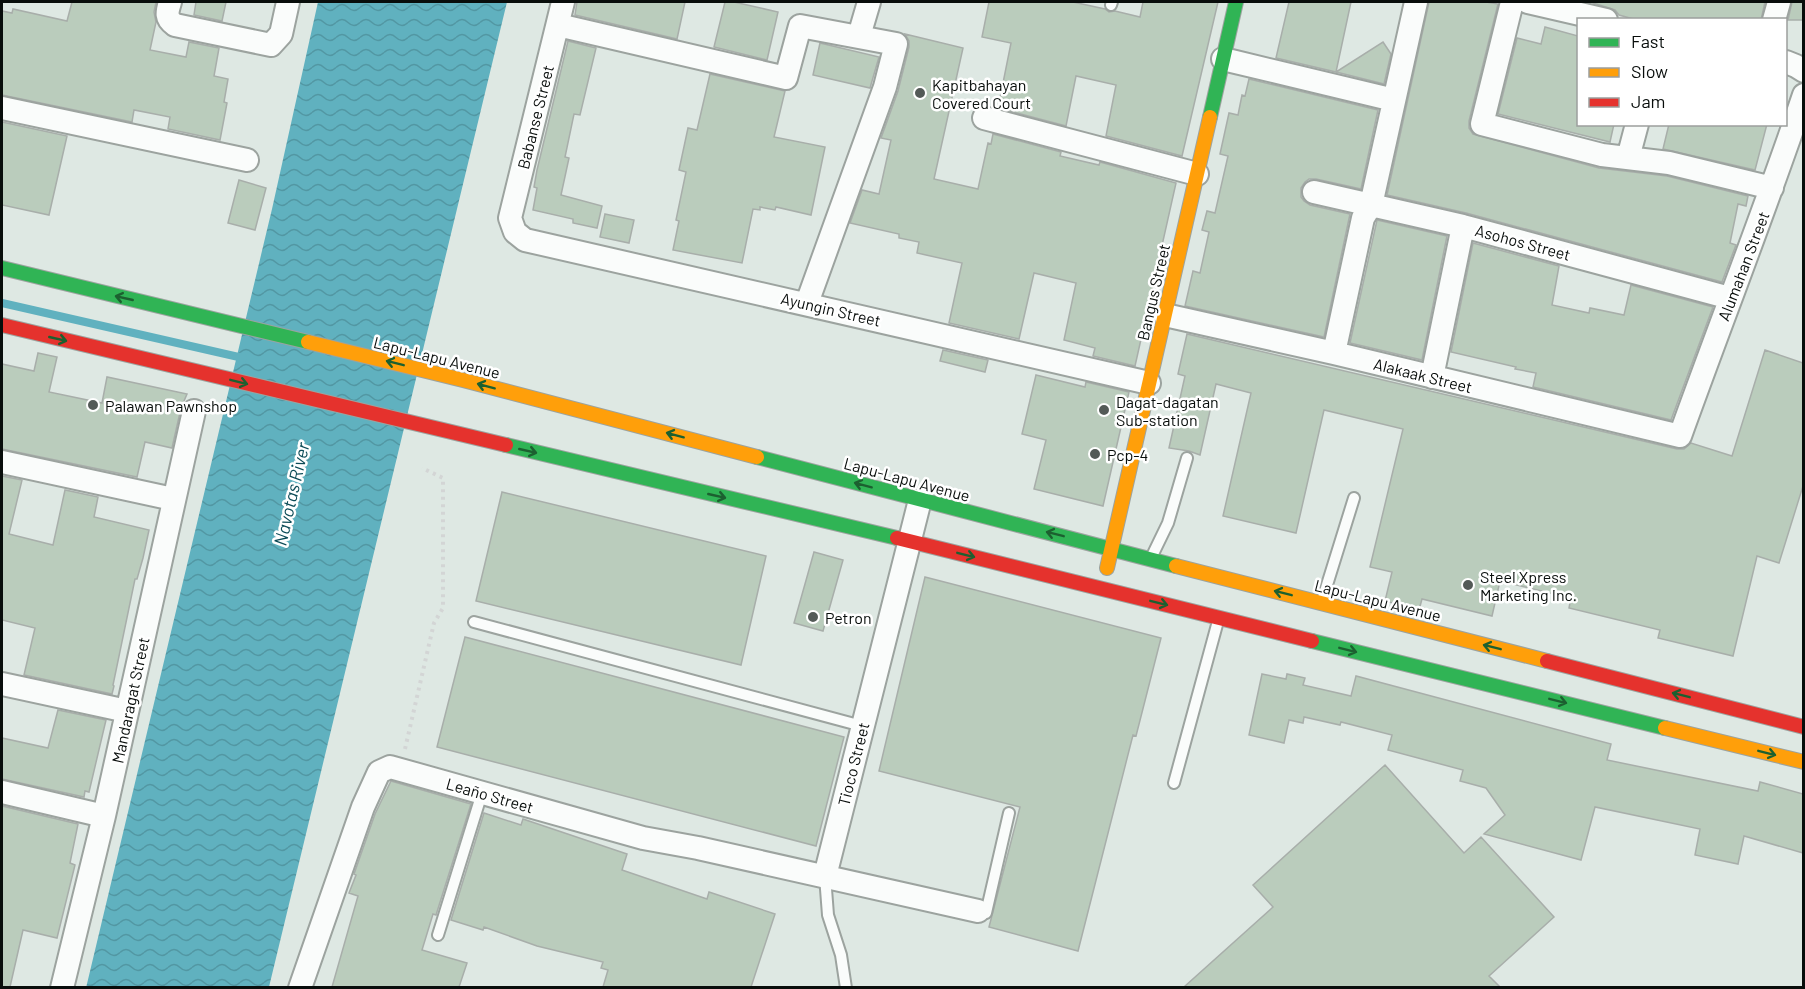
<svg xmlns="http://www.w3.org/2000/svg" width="1805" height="989" font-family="Barlow,sans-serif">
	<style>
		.water { fill: url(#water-waves) }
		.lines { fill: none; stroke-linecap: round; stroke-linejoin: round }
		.stream { stroke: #60b1bf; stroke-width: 8 }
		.building { fill: #baccbc; stroke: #a8aeaa; stroke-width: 1.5 }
		.lane-casing { stroke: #9ca39f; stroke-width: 14 }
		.street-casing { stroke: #9ca39f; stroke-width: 26 }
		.fast-casing { stroke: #9ca39f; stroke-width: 16 }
		.slow-casing { stroke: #9ca39f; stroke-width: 16 }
		.jam-casing { stroke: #9ca39f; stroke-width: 16 }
		.path { stroke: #d3d5d5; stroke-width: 4; stroke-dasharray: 3 4.5; stroke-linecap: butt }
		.lane { stroke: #fafcfb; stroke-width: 10 }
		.street { stroke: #fafcfb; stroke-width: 22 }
		.fast { stroke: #30b455; stroke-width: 14 }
		.slow { stroke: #ff9f0a; stroke-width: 14 }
		.jam { stroke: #e5322d; stroke-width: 14 }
		.oneway { stroke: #1c6030 }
		.poi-dot { fill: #535a57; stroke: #fff; stroke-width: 2 }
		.labels { text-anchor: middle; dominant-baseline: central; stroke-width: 5; stroke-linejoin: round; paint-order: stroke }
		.poi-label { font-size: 16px; fill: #080d0b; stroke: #fff; text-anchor: start }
		.street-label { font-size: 16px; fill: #080d0b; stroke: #fff }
		.water-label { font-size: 18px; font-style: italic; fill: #0c4b57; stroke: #fff }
	</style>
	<defs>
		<pattern id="water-waves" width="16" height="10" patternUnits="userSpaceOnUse" patternTransform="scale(1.5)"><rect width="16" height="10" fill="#60b1bf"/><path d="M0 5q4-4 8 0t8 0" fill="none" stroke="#5297a3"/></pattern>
	</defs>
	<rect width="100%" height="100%" fill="#dee8e3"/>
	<path class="water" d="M318,2h189l-238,985 -183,1 186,-779z"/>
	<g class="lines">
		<path class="stream" d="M2,303l241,55"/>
	</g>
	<path class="building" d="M72,2h84l-2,10 2,10 -6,28 36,7 3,-15 30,6 -5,28 14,3 -4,23 3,1 -7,37 -52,-11 2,-12 -36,-7 -2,12 -130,-27v-84l10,2 1,-4 54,12z
		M196,2h30l-4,19 -28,-6z
		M577,2h108l-8,37 -102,-24z
		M725,2h9l44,10 -11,48 -53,-13z
		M989,2h84l32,7 4,3 6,-1 25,6 3,-15h75l-36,154 -76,-20 10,-51 -40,-9 -10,50 -68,-18 13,-65 -29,-6z
		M1289,2h62l-15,70 -60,-14z
		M1429,2h57l12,2 -29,117v7l4,6 126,34 68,8 81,20 -2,10 -8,-2 -8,39 6,2 -14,37 -256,-69 -79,-18z
		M1594,2h171l-4,18h-124l-18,-5 -4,-5 -22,-7z
		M1792,2h11v18h-15z
		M1545,27l33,9v88h36l-4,18 -112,-28 19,-76 24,6z
		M905,34l58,14 -29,131 44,10 10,-46 3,1 2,-10 68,18 -1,4 39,9 1,-3 76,21 -41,183 -42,-10 2,-8 -31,-8 12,-57 -42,-10 -15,66 -70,-16 13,-60 -45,-10 2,-11 -20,-4v-4l-49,-11 12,-33 17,4 12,-54 -10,-2 17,-47 11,-44v-6z
		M568,41l28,7 -16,67 -6,-1 -9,43 4,1 -8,37 41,11 -5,22 -24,-5v-4l-40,-9 4,-22 -3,-1 3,-17z
		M1383,42l8,12 -7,30 -48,-12z
		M820,43l59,14 -9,31 -57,-13z
		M710,74l75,17 -11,46 51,10 -14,68 -35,-8 -1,3 -15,-3v3l-7,-1 -11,54 -69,-13 6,-29 -3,-1 10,-48 -7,-2 9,-42 9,2z
		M1249,79l129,31 -17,79 -45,-10h-7l-4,3 -4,6v9l3,4 6,4 40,9 -26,123 -139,-31 8,-35 7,2 9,-41 -7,-2 5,-19 8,2 13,-57 -8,-2 9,-41 9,2 4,-20 3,1z
		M2,122l65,14 -18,79 -47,-10z
		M1669,124h98l-12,46 -92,-21z
		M239,180l27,8 -11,42 -27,-7z
		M605,214l29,6 -5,23 -29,-6z
		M1377,220l70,16 -25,124 -72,-17z
		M1473,243l86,23 -7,39 37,8 1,-5 34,7 7,-30 82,22 -42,113 -138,-33 3,-14 -21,-4 1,-2 -65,-15z
		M1187,334l490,115h7l7,-6 41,13 33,-106 38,13v123l-24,77 -22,-7 -24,100 -75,-18 2,-8 -91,-22 2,-10 -71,-17 -8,35 -70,-17 -3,11 -34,-9 7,-29 -22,-5 33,-138 -79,-19 -28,123 -73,-17 28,-123 -35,-9 -16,71 -11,-4 -20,-3 16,-72 -7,-2z
		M943,350l45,10 -3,12 -45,-11z
		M38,353l19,4 -8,35 53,11 5,-26 80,17 -6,14 -9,40 -27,-6 -8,35 -135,-28v-85l32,7z
		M1036,375l49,12 1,-5 43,10 -26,114 -69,-17 12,-49 -24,-6z
		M2,476l20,4 -13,54 44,11 12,-55 33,7 -4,20 55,13 -6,28 -6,21h-2l-22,106 1,1 -2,8 -88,-19 11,-47 -33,-8z
		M502,492l264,64 -25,109 -265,-64z
		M814,552l29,8 -20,71 -29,-8z
		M925,577l236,61 -25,98 -3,-1 -55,216 -89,-24 31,-120 -141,-36z
		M465,637l379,100 -28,109 -379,-99z
		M1262,674l24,5 1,-5 18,4 -2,7 48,11 5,-20 255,68 -4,16 151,31 2,-9 43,12v59l-59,-17 -6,28 -43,-9 5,-26 -105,-22 -14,53 -97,-26 21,-19 -19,-27 -26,-7 3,-11 -75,-20 4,-15 -51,-13 -1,3 -36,-8 -1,6 -14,-3 -5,23 -35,-8z
		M58,710l48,10 -17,72 -4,-1 -1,6 -82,-18v-41l46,10z
		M1385,765l79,88 17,-16 73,80 -65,59 11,11h-316l89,-80 -20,-22z
		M391,781l80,23 -35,111 -3,-1 -11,36 45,13 -8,24h-127l26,-91 -9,-3 7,-18 -2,-1 21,-60z
		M2,806l76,18 -8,39 5,2 -18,73 -34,-8 -13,57h-8z
		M484,813l37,12 2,-6 104,35 -5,16 85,29 2,-7 66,22 -24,73h-148l5,-17 -7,-2 2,-6 -66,-16 -53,-19 -1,3 -32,-10z"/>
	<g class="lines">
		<g class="lane-casing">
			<path id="lane" d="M1111,5l1,-3
				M1152,556l16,-33 19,-65
				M1322,601l32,-103
				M474,622l388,104
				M1174,783l44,-162
				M825,876l3,39 13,40 5,33
				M981,912l5,1 23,-100
				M438,935l44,-142"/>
		</g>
		<g class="street-casing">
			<path id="street" d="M170,2c-3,10 -5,16 5,23l96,20 10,-11 7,-32
				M563,2l-53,216 5,14 10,8 624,143
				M1512,2l-30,122 120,31 67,8 103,25
				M1528,2l78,18
				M1774,20l5,-18
				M558,25l228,53 14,-52 96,18 -11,43 -78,216
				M859,36l10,-34
				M1223,59l171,41
				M1786,62l10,4 8,5
				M2,108l245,52
				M984,118l213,56
				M1628,158l9,-34
				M1314,192l149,34 267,72
				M1165,315l169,38 346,83c41,-114 85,-226 124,-341
				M1334,353l29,-135 8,-13 45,-203
				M1432,377l31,-151
				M2,462l171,37
				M2,684l125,27
				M2,792l102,24
				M825,876l95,-376
				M62,988l42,-172 90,-405
				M300,988l63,-181 16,-35 11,-5 253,71 55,10 280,63"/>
		</g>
		<g class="fast-casing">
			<path id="fast" d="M1210,117l26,-115
				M2,268l306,74
				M506,445l391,93
				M757,457l419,109
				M1312,641l353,87"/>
		</g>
		<g class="slow-casing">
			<path id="slow" d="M308,342l155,38 294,77
				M1176,566l371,95
				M1107,568l103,-451
				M1665,728l139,34"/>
		</g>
		<g class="jam-casing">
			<path id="jam" d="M2,325l504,120
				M897,538l415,103
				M1547,661l257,66"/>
		</g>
		<path class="path" d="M405,749l29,-126 9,-15v-130l-21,-10"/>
		<use href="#lane" class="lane"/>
		<use href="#street" class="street"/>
		<use href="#fast" class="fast"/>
		<use href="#slow" class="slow"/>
		<use href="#jam" class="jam"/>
	</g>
	<defs><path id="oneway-shaft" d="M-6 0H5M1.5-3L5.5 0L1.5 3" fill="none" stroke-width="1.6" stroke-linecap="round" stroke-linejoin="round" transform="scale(1.5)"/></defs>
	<g class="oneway">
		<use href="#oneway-shaft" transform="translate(124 298) rotate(-167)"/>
		<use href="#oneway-shaft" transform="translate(58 339) rotate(13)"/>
		<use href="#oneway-shaft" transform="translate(395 363) rotate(-166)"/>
		<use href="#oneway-shaft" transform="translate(239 382) rotate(14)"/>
		<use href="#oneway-shaft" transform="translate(486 386) rotate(-165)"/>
		<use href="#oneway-shaft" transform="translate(675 435) rotate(-165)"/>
		<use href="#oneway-shaft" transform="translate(528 451) rotate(13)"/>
		<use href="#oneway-shaft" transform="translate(863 485) rotate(-165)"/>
		<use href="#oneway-shaft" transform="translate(717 496) rotate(13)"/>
		<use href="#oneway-shaft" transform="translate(1055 534) rotate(-166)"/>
		<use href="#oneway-shaft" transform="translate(966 555) rotate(14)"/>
		<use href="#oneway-shaft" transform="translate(1283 593) rotate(-166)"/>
		<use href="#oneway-shaft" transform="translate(1159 603) rotate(14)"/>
		<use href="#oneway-shaft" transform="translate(1492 647) rotate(-166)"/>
		<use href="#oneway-shaft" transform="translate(1348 650) rotate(14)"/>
		<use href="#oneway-shaft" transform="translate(1681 695) rotate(-166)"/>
		<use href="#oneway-shaft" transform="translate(1558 701) rotate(14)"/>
		<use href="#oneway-shaft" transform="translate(1767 753) rotate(14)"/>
	</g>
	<g class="poi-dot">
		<circle cx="920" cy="93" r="6"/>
		<circle cx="93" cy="405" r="6"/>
		<circle cx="1104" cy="410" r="6"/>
		<circle cx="1095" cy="454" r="6"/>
		<circle cx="1468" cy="585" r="6"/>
		<circle cx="813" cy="617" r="6"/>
	</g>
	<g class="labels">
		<g class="poi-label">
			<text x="932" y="84">Kapitbahayan<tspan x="932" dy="18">Covered Court</tspan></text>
			<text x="1116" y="401">Dagat-dagatan<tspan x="1116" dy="18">Sub-station</tspan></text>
			<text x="105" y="405">Palawan Pawnshop</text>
			<text x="1107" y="454">Pcp-4</text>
			<text x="1480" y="576">Steel Xpress<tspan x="1480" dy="18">Marketing Inc.</tspan></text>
			<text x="825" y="617">Petron</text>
		</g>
		<g class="street-label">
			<text transform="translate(535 117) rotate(-76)">Babanse Street</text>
			<text transform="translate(1523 242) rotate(15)">Asohos Street</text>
			<text transform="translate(1743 266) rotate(-69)">Alumahan Street</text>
			<text transform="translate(1153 292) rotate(-77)">Bangus Street</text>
			<text transform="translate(831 309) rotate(13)">Ayungin Street</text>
			<text transform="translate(437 357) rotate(14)">Lapu-Lapu Avenue</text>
			<text transform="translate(1423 375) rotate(14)">Alakaak Street</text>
			<text transform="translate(907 479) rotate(15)">Lapu-Lapu Avenue</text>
			<text transform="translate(1378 600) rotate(14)">Lapu-Lapu Avenue</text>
			<text transform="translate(130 700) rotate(-78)">Mandaragat Street</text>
			<text transform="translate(853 764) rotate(-76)">Tioco Street</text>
			<text transform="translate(490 795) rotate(16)">Leaño Street</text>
		</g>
		<g class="water-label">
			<text transform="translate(291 494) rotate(-77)">Navotas River</text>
		</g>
	</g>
	<rect width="1805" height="989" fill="none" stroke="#080d0b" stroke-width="6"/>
	<rect x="1577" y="18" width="210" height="108" fill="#ffffff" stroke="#9c9e9d" stroke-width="1.5"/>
	<rect x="1589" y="38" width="30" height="9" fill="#30b455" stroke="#9c9e9d" stroke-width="1.5"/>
	<text x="1631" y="48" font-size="18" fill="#080d0b">Fast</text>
	<rect x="1589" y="68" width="30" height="9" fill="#ff9f0a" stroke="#9c9e9d" stroke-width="1.5"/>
	<text x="1631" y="78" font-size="18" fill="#080d0b">Slow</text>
	<rect x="1589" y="98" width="30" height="9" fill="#e5322d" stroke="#9c9e9d" stroke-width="1.5"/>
	<text x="1631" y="108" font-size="18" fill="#080d0b">Jam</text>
</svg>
